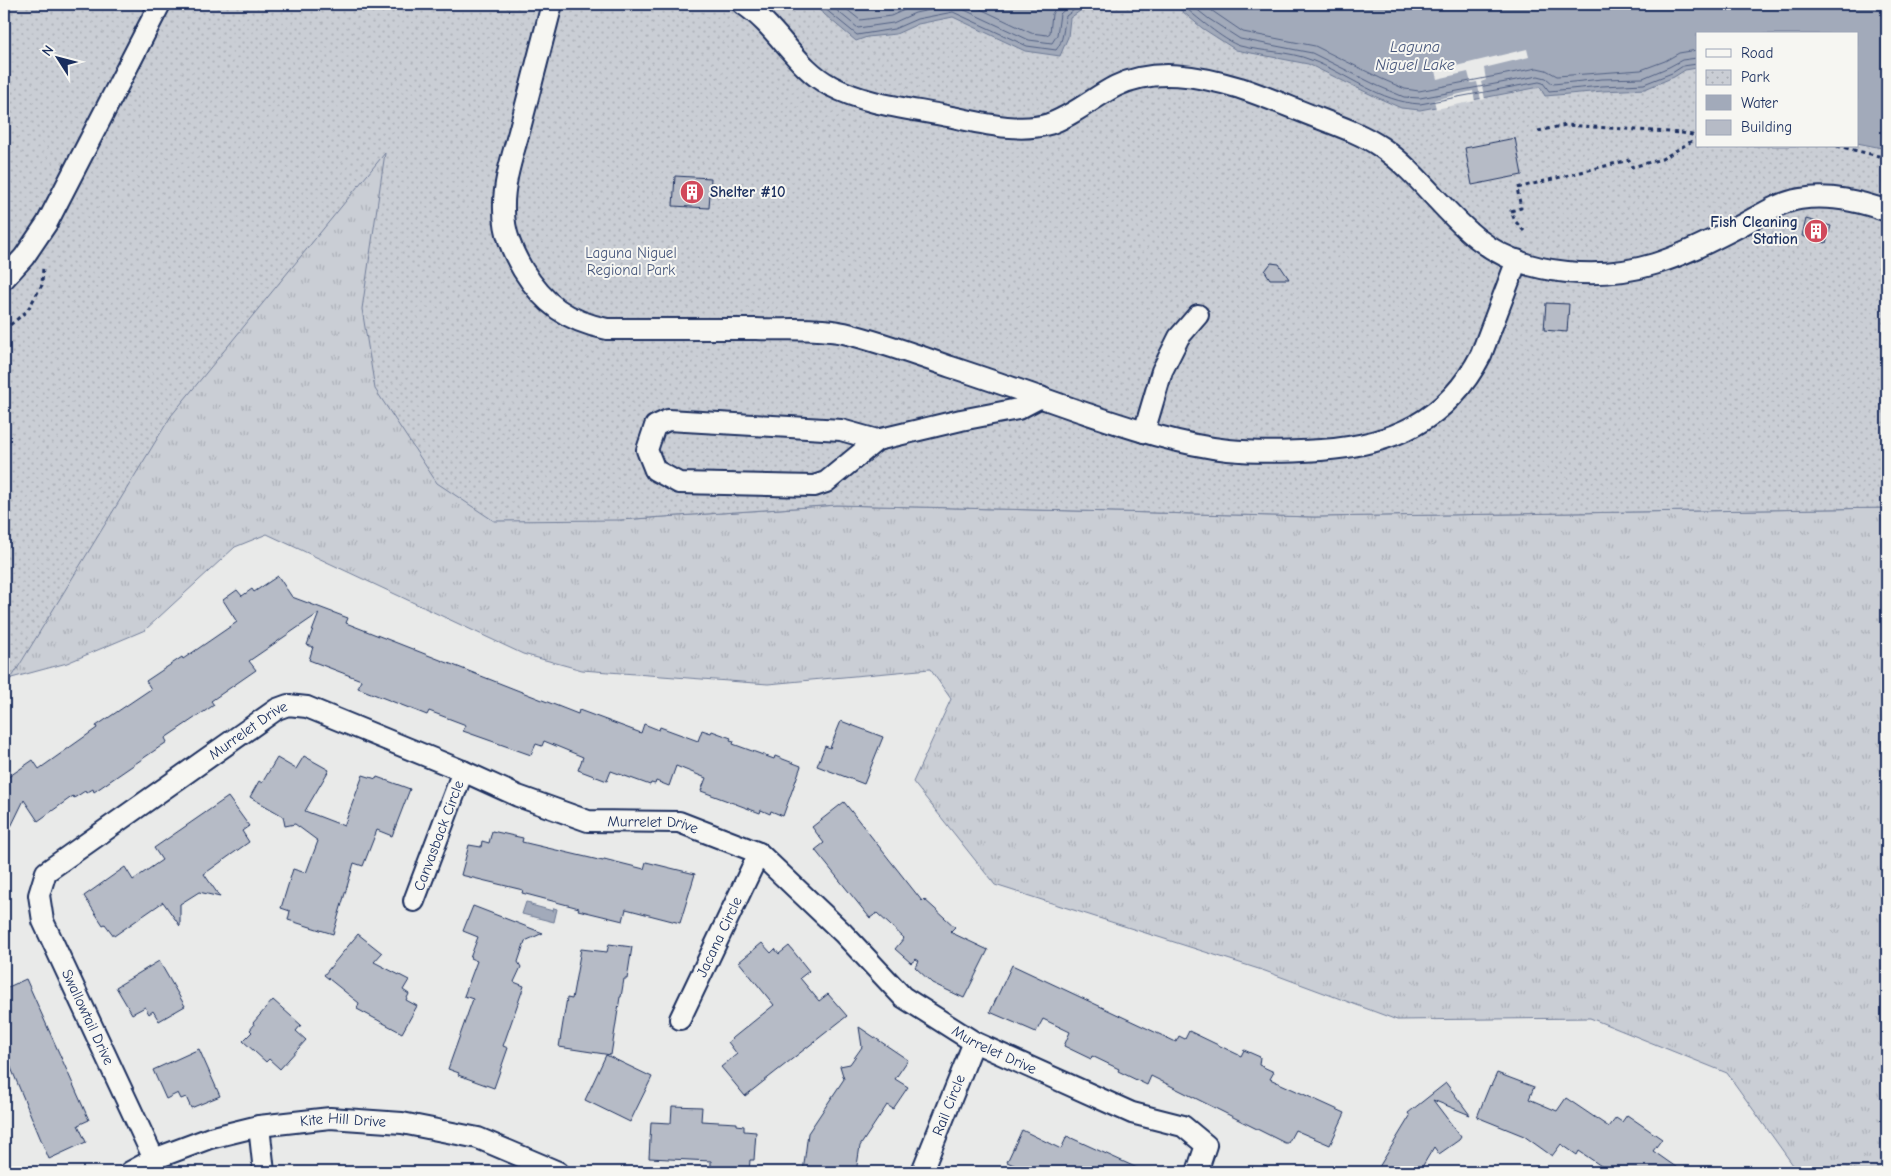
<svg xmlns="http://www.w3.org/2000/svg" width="1891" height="1176" font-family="'Comic Neue',sans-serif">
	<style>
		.grass { fill: url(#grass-tufts); stroke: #727e9a }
		.park { fill: url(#park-dots); stroke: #727e9a; fill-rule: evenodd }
		.water { fill: #a2aaba; stroke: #6c7995 }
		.pier { fill: #e9eae9 }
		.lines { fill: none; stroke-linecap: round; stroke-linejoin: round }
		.shore { stroke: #516083; stroke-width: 1 }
		.building { fill: #b6bbc6; stroke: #1b2f5e }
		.minor-casing { stroke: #1b2f5e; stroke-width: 24 }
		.path { stroke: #1b2f5e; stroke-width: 3; stroke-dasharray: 4 4; stroke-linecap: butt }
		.minor { stroke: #f6f6f2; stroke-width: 20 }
		.labels { text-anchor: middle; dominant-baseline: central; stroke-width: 4; stroke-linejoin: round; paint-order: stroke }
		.poi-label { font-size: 15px; font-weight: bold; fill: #1b2f5e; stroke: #f6f6f2; text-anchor: start }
		.park-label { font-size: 15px; fill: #47577c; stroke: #f6f6f2 }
		.street-label { font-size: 15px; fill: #1b2f5e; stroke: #f6f6f2 }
		.water-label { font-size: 16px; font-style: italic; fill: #44547a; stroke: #f6f6f2 }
	</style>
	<defs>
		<pattern id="grass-tufts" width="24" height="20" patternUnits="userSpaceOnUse" patternTransform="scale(1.25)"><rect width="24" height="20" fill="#caced5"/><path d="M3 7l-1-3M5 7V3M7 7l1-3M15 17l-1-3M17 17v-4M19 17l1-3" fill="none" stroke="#adb1b9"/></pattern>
		<pattern id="park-dots" width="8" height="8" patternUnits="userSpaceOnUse" patternTransform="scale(1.25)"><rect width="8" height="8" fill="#caced5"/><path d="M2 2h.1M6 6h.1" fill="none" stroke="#adb1b9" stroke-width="1.8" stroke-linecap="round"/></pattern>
	</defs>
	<rect width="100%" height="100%" fill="#e9eae9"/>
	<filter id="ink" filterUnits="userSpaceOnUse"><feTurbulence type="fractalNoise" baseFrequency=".02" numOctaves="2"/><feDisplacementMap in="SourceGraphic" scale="10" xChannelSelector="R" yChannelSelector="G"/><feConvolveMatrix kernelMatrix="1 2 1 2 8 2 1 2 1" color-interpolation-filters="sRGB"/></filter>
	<g filter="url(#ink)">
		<path class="grass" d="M457,4l163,516 217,-15 478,12 572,-9v664h-89l-71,-99 -137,-55 -193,2 -132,-49 -270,-86 -82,-103 38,-83 -21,-30 -162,15 -186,-14 -59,-16 -256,-120 -32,13 -90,83 -78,33 -63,17v-333z"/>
		<path class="park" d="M4,4h1883v504l-572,9 -478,-12 -217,15 -126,1 -57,-38 -62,-94 -13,-80 23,-156 -214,263 -160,263 -7,3zM1697,34h160v112h-160z"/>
		<path class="water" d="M812,4h278l-20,14 -2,19 -8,19 -35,-5 -72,-34 -35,7 -22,10 -29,3 -11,4z
			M1167,4h720v145l-30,-6v-109h-160v34l-12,2 -11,7 -29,12 -42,2 -58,5 -5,-9 -120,23 -19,-2 -27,-12 -66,-32 -72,-14 -34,-22 -26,-22z
			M526,902l5,1v2l22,6 1,-3 3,1 -3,13 -32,-8z"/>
		<path class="pier" d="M1527,49l2,8 -45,11 2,12 -5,2 4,17 -4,1 -4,-18 -6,1 -3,-11 -31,7 -2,-8z
			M1473,91l2,10 -39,8 -2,-9z"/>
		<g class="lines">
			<path class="shore" d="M819,4l38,31 37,-6 23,-10 36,-7 74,34 29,4c8,-9 7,-22 10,-34l16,-12
				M829,4l29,24 35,-5 22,-10 39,-8 75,35 23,3 5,-8 3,-21 11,-10
				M840,4l20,16 31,-4 22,-10 13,-2
				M970,4l61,29 16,2 3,-2 2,-19 6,-10
				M1181,4c13,11 43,37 59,42 23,6 49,5 71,14 37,14 69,42 109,44l119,-22 4,1 6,8 53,-5 42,-2 28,-11 11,-7 14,-2
				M1190,4l19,15 31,20 72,14 66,33 26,11 16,1 118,-22 8,2 7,6 49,-5 41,-1 26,-11 13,-7 15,-2
				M1202,4l41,28 72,14 67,33 23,10 14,2 118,-23 9,2 11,6 84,-6 24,-9 14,-8 18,-3"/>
		</g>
		<path class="building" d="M1515,138l7,37 -50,10 -7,-37z
			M675,176l36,2 -2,30 -36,-2z
			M1806,219l25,7 -5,17 -24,-7z
			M1271,263l8,1 10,15h-19l-5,-8z
			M1546,303l23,1 -2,28 -23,-2z
			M278,576l14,21 56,21 -2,5 232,91 1,-4 62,23 3,-9 15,6 1,-3 38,14 4,-11 9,3 1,-2 19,7 -1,2 4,1 -1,3 41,15 1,-3 26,10 -18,50 -12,-5 -1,3 -9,-4 -1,3 -59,-22 5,-13 -30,-12 -7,20 -13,-5 -1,3 -4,-1 -1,2 -39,-14 -4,10 -29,-11 5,-13 -39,-16 -2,5 -6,-2 -5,11 -68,-24 3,-6 -37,-14 -2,4 -69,-27 3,-8 -52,-20 4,-13 -6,-2 12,-32 -70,48 7,9 -45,31 3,4 -49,33 2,4 -73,50 -1,-3 -7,4 -1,-2 -11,7 -1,-2 -35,25 -14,-21 -20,41v-61l29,-20 6,9 58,-41 -1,-2 55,-37 -5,-8 36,-24 1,2 54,-37 -14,-22 14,-10 5,6 10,-7 2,3z
			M841,721l42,16 -19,47 -47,-18 8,-20 5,2z
			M304,756l25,14 -24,41 39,15 19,-51 13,4 1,-2 33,12 -18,47 -15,-6 -14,36 -9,-3 -21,71 -45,-14 2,-9 -9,-3 12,-39 13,4 12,-32 -23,-17 -10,2 -2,-10 -33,-19 9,-16 3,2 15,-25 19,11z
			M228,797l21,29 -7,5 7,11 -45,32 16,23 -21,-5 -19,12v22l-17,-24 -49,34 -9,-12 -2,1 -19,-29 41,-29 8,13 29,-20 -8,-12z
			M844,802l78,99 2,-2 31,28 -5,5 38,18 -24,48 -32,-15 -17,-16 4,-6 -3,-2 -5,4 -16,-14 9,-11 -27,-25 -7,5 -55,-68 9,-7 -12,-16z
			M492,831l31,7 -1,4 81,19 1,-2 40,10 2,-7 49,12 -15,49 -54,-14 -3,12 -45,-11 1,-2 -57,-15 1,-3 -62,-15 8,-30 12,2 1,-6 7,2z
			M473,906l70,27 -18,8 -7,21 3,5 -7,15 10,4 -21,60 5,2 -14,40 -36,-13 1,-2 -11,-4 25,-70 -9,-3 13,-35 -7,-3 8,-21 -15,-6z
			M358,934l24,19 -8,9 35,18 -6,10 6,4 -3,6 11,6 -15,27 -45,-24 2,-6 -35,-28z
			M762,943l9,10 4,-4 4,5 10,-8 20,25 -9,7 19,23 9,-7 19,22 -102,80 -24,-29 16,-13 -9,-12 46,-37 -35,-43z
			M609,944l23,3 -5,32h-3l-3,18h-1l-9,58 -52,-8 8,-49 5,1 9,-50 26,3z
			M159,961l26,45 -26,15 -6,-10 -4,3 -4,-7 -13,7 -16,-27z
			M1012,965l164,77 3,-6 6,3 4,-8 52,25 3,-6 16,7 -1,8 15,7 -4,7 75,34 -15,32 -35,-15 -7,13h-3l-134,-67 -4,9 -29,-14 1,-2 -27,-13 -1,3 -27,-13 6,-14 -27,-13 -7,13 -46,-20z
			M26,979l63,141 -11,5 8,17 -37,17 -45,-108v-62z
			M273,1000l28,25 -5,6 10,9 -26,29 -11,-10 -3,3 -23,-21 9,-9 -2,-2 4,-5 -1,-2z
			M859,1027l49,33 -13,19 13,8 -15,22 -6,-4 -27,41 -4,26h-53l5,-39 36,-54 -4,-13 10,-2 12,-17z
			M199,1049l21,47 -29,12 -5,-11 -5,2 -3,-6 -12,6 -13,-29z
			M606,1055l46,22 -22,45 -45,-22z
			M1497,1073l37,14 -5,12 28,12 9,-13 43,29 7,-9 6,4 5,-7 35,24 -9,12 30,21h-73l-31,-21 -2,4 -16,-11 -9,12 -28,-20 -47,-19 13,-32 1,1z
			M1446,1083l24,32 -37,-15 28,37 -2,3 -20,14 -5,-7 -15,25h-43l34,-56 -2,-3z
			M672,1106l30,1 -1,14 36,2v2l7,1v5l12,1 -2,28h-4l-1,12h-38v-11l-62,-3 2,-36 20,1z
			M1022,1130l39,19 6,-13 79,36h-116l-23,-10z"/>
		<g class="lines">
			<g class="minor-casing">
				<g id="minor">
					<path d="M552,4c-11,43 -22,85 -33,128 -7,25 -16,52 -15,78 0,23 8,41 19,60 21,34 44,51 84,59 49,0 99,0 149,0 29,1 60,-2 88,4 37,9 72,22 107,34 43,14 85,29 128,44 48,16 97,33 149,39 30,3 62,2 93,0 71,-5 126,-29 160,-95l36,-95"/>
					<path d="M743,4c34,22 54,65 88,82 34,18 74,22 111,29 33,6 74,19 107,9 24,-8 45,-27 67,-38 39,-19 84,-10 124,2 27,9 52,20 78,30 21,8 44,16 63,29 38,26 62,65 97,92 25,20 58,30 89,33 67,7 111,-14 169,-44 22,-11 40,-25 64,-29 30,-5 59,2 87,12"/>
					<path d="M4,279l20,-22 23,-34 113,-219"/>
					<path d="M1144,432l18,-61 17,-34 19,-22"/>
					<path d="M877,440l-51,42 -12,4 -135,-3 -24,-13 -8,-20 8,-24 13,-6 173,10 36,10 84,-20 57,-11 23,-12"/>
					<path id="s1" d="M414,901l49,-130"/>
					<path id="s2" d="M680,1019l79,-166"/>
					<path d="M259,1126l5,46"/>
					<path id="s3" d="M154,1159l-111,-238 -4,-26 7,-23 231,-163 11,-4 19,2 156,64 55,25 70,25 91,1 80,31 84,80 60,64 71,45 158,71 51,13 23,19 -9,27"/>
					<path id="s4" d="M923,1169l51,-127"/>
					<path id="s5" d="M130,1172l24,-13 56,-21 49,-12 71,-8 72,5 76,15 80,34"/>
				</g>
			</g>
			<path class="path" d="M1538,131l28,-6 116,8 10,2 3,3
				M1837,146l50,12
				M1524,231l-9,-10 -4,-10 10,-3 -4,-20 112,-28 3,7 30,-8 35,-21
				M4,330l23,-19 15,-26 1,-19"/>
			<use href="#minor" class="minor"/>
		</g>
	</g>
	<defs>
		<g id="building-disc" transform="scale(1.25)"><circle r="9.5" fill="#d1495b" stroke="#f6f6f2"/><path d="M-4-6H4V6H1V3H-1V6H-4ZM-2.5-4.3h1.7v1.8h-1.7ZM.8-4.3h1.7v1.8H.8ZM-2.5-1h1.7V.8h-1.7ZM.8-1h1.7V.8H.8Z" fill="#fff"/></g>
	</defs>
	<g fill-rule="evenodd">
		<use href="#building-disc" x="692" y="192"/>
		<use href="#building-disc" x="1816" y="231"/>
	</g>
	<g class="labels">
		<g class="poi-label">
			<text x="710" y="192">Shelter #10</text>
			<text x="1798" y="222" text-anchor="end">Fish Cleaning<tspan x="1798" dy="17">Station</tspan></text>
		</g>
		<g class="park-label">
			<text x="631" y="253">Laguna Niguel<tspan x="631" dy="17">Regional Park</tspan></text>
		</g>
		<g class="street-label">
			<text stroke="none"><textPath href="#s3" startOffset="560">Murrelet Drive</textPath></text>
			<text stroke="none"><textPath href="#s3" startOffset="995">Murrelet Drive</textPath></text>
			<text stroke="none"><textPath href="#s1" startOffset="70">Canvasback Circle</textPath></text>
			<text stroke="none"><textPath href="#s2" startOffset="91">Jacana Circle</textPath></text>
			<text transform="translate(88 1017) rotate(65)">Swallowtail Drive</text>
			<text stroke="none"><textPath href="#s3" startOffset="1416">Murrelet Drive</textPath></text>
			<text stroke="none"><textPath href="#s4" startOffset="69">Rail Circle</textPath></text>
			<text stroke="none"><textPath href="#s5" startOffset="222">Kite Hill Drive</textPath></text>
		</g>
		<g class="water-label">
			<text x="1415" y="47">Laguna<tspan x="1415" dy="18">Niguel Lake</tspan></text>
		</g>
	</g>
	<rect width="1891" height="1176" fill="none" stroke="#f6f6f2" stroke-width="20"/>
	<rect x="10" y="10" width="1871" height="1156" fill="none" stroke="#1b2f5e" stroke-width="2" filter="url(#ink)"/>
	<rect x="1696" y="32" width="162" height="115" fill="#f6f6f2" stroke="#9ea6b7"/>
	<rect x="1706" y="49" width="25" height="8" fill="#f6f6f2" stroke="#9ea6b7"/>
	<text x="1741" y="58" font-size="15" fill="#1b2f5e">Road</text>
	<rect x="1706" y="70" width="25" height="15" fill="url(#park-dots)" stroke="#9ea6b7"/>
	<text x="1741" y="82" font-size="15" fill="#1b2f5e">Park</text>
	<rect x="1706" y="95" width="25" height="15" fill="#a2aaba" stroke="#9ea6b7"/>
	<text x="1741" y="108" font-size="15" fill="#1b2f5e">Water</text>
	<rect x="1706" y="120" width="25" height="15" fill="#b6bbc6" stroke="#9ea6b7"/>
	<text x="1741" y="132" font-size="15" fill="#1b2f5e">Building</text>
	<g transform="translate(58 58) rotate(306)" stroke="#f6f6f2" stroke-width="4" paint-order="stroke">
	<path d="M0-4L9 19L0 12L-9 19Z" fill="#1b2f5e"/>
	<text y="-8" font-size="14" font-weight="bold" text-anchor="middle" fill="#1b2f5e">N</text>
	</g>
</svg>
